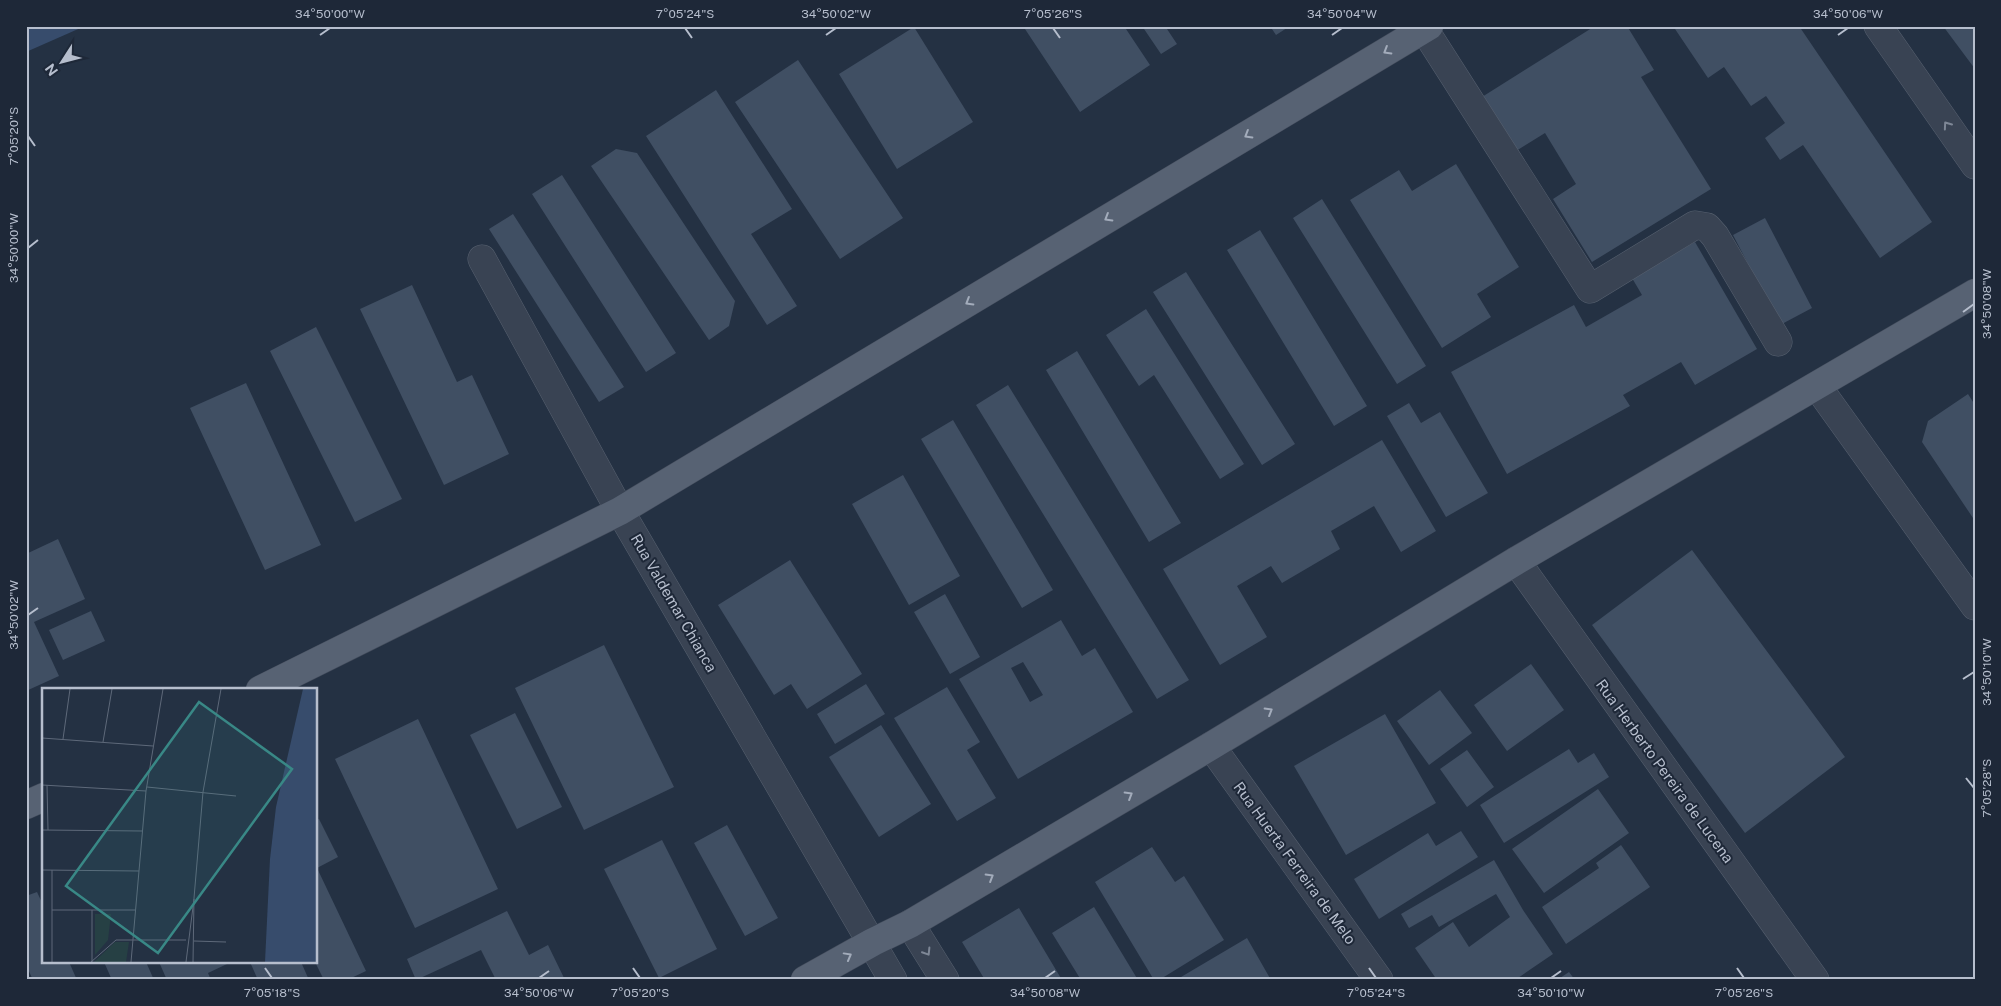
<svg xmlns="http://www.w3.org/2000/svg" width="2001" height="1006" font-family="'Public Sans',sans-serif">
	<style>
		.water { fill: #374c6c }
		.building { fill: #404f63; fill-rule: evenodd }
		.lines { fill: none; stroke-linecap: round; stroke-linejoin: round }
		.minor-casing { stroke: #576170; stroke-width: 29 }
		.major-casing { stroke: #434c5c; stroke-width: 29 }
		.minor { stroke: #394353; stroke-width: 28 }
		.major { stroke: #576273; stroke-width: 28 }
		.oneway { stroke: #a3acbb }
		.oneway2 { stroke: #7e8796 }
		.ticks { fill: none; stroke: #b6becd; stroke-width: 2 }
		.labels { text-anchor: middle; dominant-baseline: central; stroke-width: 4; stroke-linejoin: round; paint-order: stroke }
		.street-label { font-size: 15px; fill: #b6becd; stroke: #1e2838 }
		.inset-road { fill: none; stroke: #5e697a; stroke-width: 1 }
		.view { fill: #398886; fill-opacity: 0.15; stroke: #398886; stroke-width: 2.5 }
		.inset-edge { fill: none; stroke: #b6becd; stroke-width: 2.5 }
		.neatline { fill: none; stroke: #b6becd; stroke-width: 2 }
		.ticks-label { font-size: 12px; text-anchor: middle; fill: #b6becd }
	</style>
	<rect width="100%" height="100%" fill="#243143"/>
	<path class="water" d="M26,26h59l-59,26z"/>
	<path class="building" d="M1023,26h101l26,39 -70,47z
		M1142,26h29l-4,3 10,15 -16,10z
		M1270,26h20l-14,9z
		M1595,26h32l27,44 -13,7 70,112 -119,73 -39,-63 23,-15 -31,-51 -37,23 -34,-54z
		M1673,26h126l133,196 -52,36 -77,-113 -23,15 -15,-22 20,-15 -19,-27 -15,10 -27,-39 -16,11z
		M1943,26h32v43z
		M914,27l59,95 -76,47 -58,-95z
		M798,60l105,158 -63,41 -105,-157z
		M716,90l76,119 -41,25 46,72 -30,19 -121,-189z
		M616,149l21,4 98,148 -6,25 -20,14 -118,-174z
		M1456,164l63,103 -42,27 14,23 -49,31 -92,-148 49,-30 13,21z
		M562,175l114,178 -30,19 -114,-178z
		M1322,199l104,167 -29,18 -104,-166z
		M513,214l111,173 -25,15 -110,-173z
		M1765,218l47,90 -32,17 -47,-90z
		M1260,230l107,176 -33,20 -107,-176z
		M1695,242l62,107 -62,36 -14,-23 -58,33 7,11 -123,68 -56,-102 123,-67 12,22 56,-32 -10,-17z
		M1186,272l109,172 -33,21 -109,-173z
		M412,285l45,97 15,-7 37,79 -65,31 -84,-176z
		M1146,309l98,155 -24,15 -66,-104 -15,11 -33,-51z
		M316,327l86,172 -47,23 -85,-171z
		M1077,351l104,172 -32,19 -103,-172z
		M246,383l75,162 -56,25 -75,-162z
		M1008,385l181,295 -32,19 -181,-294z
		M1968,394l7,11v116l-53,-79 6,-21z
		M1409,403l12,20 19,-11 48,81 -42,24 -59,-101z
		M953,420l100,170 -31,18 -101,-169z
		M1382,440l54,91 -35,21 -27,-46 -43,25 9,18 -58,34 -11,-17 -34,20 30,51 -47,28 -57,-96z
		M903,475l57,101 -51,29 -57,-101z
		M58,539l27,60 -51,23 25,54 -33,15v-137z
		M1692,550l153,207 -100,76 -153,-208z
		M790,560l72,114 -55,35 -16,-25 -17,11 -56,-90z
		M945,594l35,63 -30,17 -36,-62z
		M91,611l14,30 -42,19 -14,-30z
		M1061,620l21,36 13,-8 38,64 -115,67 -59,-100zM1023,662l20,33 -13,7 -19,-34z
		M604,645l70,142 -90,43 -69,-142z
		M1531,664l33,46 -57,41 -33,-46z
		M866,684l19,30 -50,30 -18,-30z
		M947,687l33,55 -13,8 29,48 -39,23 -63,-103z
		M1440,690l32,43 -43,32 -32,-44z
		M515,713l47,94 -45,22 -47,-94z
		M1385,714l51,89 -90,52 -52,-89z
		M418,719l80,170 -83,39 -80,-169z
		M881,725l50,79 -52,33 -50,-80z
		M1569,749l9,14 16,-10 15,24 -105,66 -24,-38z
		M1467,750l27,37 -27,20 -27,-38z
		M1598,789l31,44 -85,60 -32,-44z
		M319,819l19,38 -21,11 49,103 -19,9h-23l-9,-18 1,-142z
		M727,825l51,93 -33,18 -51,-93z
		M1461,831l17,26 -99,62 -25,-40 74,-46 8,13z
		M662,840l55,109 -58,29 -55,-109z
		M1621,845l29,42 -84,57 -24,-37 57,-39 -3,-5z
		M1152,847l23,35 9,-6 40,64 -65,40h-5l-59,-98z
		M1494,860l29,50 30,44 -38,26h-78l-22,-32 38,-26 16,25 41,-30 -14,-23 -57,33 -7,-12 -23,13 -8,-14z
		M37,892l7,15v55h25l8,18h-44l-7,-15v-69z
		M1094,907l44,73h-57l-29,-47z
		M1019,908l43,72h-77l-23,-38z
		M507,911l22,44 19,-10 17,35h-69l-15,-30 -65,30 -9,-21z
		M1247,938l24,42h-89l-1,-3z
		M104,962h42l8,18h-42z
		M159,962h68v2l-19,9 3,7h-44z
		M250,962h51l8,18h-51z
		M1569,972l6,8h-18z"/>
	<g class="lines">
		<g class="minor-casing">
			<path id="minor" d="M1878,26l97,139
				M1424,29l166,260 105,-64 12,2 8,9 63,106
				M482,259l138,252 273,469
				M1817,386l158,220
				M1516,561l299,419
				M1211,746l168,234
				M910,924l35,56"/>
		</g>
		<g class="major-casing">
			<path id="major" d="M260,690l360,-179 809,-485
				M26,805l18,-8
				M805,980l68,-38 37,-18 301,-178 305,-185 459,-268"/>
		</g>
		<use href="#minor" class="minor"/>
		<use href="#major" class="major"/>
	</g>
	<defs><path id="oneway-chevron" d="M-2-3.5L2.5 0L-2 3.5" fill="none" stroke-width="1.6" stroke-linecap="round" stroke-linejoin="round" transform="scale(1.25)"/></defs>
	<g class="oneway">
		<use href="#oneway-chevron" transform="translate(1387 51) rotate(149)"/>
		<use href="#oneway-chevron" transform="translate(1248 135) rotate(149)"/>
		<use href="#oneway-chevron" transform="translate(1108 218) rotate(149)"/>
		<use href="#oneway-chevron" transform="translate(969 302) rotate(149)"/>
		<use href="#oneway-chevron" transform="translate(1269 711) rotate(-31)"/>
		<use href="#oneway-chevron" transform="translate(1129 795) rotate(-31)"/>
		<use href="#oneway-chevron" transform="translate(990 877) rotate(-31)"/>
		<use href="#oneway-chevron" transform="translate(848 956) rotate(-29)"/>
	</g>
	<g class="oneway2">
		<use href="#oneway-chevron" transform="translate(1947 125) rotate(-125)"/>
		<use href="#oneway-chevron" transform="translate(927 952) rotate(58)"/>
	</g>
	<path class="ticks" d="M685,28l7,10M1053,28l7,10M320,35l10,-7M826,35l10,-7M1332,35l10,-7M1838,35l10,-7M28,136l7,10M28,248l10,-8M1963,312l11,-8M28,615l10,-7M1963,679l11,-7M1966,778l8,10M265,968l7,10M633,968l7,10M1369,968l7,10M1737,968l7,10M539,978l10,-7M1045,978l10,-7M1551,978l10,-7"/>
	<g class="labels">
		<g class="street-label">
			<text transform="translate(674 603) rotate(60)">Rua Valdemar Chianca</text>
			<text transform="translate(1665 771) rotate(54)">Rua Herberto Pereira de Lucena</text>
			<text transform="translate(1295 863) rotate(54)">Rua Huerta Ferreira de Melo</text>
		</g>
	</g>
	<g transform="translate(42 688)">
		<rect width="275" height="275" fill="#243143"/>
		<path d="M53,226h16l-3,26 -13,15zM73,254h14l-3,20h-32z" fill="#264044"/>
		<path d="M261,1h14v273h-52l5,-103 6,-52z" fill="#374c6c"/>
		<path class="inset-road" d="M0,50l111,8M21,51l7,-50M61,54l9,-53M0,97l104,6M5,97l1,45M105,99l89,9M0,142l100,1M0,182l97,1M10,222h83M50,222v52M152,253l32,1M10,274v-92M49,274l25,-22h70M89,274l15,-171 17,-102M144,274l8,-63M151,274l1,-64 9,-106 18,-103"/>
		<path class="view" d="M157,14l93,67 -134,184 -92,-67z"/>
		<rect width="275" height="275" class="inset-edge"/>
	</g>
	<rect width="2001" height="1006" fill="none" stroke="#1e2838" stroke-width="55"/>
	<g transform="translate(62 62) rotate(234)" stroke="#1e2838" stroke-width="4" paint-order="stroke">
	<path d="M0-4L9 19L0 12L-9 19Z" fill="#b6becd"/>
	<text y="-8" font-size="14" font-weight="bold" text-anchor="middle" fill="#b6becd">N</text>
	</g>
	<rect x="28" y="28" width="1946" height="950" class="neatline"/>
	<g class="ticks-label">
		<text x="330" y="18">34°50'00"W</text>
		<text x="685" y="18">7°05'24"S</text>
		<text x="836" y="18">34°50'02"W</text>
		<text x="1053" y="18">7°05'26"S</text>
		<text x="1342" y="18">34°50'04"W</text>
		<text x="1848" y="18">34°50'06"W</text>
		<text transform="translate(14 136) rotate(-90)" y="4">7°05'20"S</text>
		<text transform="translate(14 248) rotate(-90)" y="4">34°50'00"W</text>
		<text transform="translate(1987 304) rotate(-90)" y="4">34°50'08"W</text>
		<text transform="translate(14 615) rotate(-90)" y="4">34°50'02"W</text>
		<text transform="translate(1987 672) rotate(-90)" y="4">34°50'10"W</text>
		<text transform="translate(1987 788) rotate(-90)" y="4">7°05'28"S</text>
		<text x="272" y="997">7°05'18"S</text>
		<text x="539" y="997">34°50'06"W</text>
		<text x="640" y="997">7°05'20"S</text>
		<text x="1045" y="997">34°50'08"W</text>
		<text x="1376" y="997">7°05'24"S</text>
		<text x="1551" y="997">34°50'10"W</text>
		<text x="1744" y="997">7°05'26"S</text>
	</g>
</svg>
